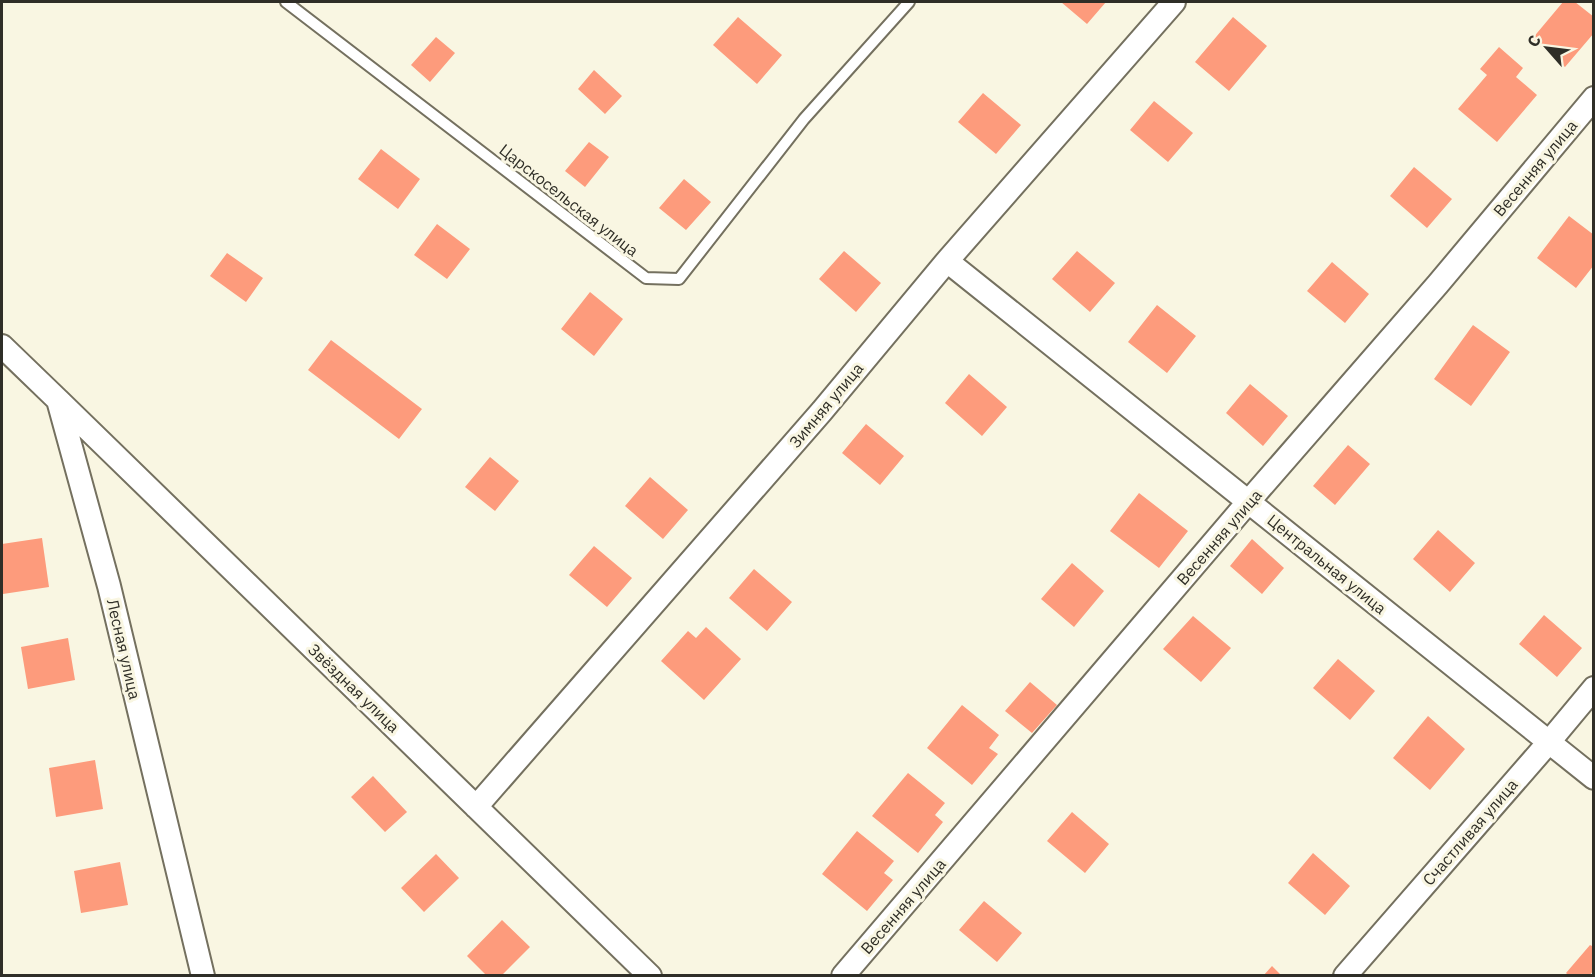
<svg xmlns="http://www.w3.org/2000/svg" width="1595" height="977" font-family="'IBM Plex Sans',sans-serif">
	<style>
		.building { fill: #fd9b7c }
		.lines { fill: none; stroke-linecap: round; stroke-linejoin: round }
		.lane-casing { stroke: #74705f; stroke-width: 14 }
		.street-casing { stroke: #74705f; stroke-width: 26 }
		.lane { stroke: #fff; stroke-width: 10 }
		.street { stroke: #fff; stroke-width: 22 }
		.labels { text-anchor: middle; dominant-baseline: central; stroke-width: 6; stroke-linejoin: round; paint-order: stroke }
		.street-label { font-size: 16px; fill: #2f2e27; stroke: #f9f6e2 }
	</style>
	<rect width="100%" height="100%" fill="#f9f6e2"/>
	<path class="building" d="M1061,2h45l-19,22z
		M1563,2h12l19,15v16l-29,34 -33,-28z
		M738,17l44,38 -25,29 -44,-39z
		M1233,17l34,29 -38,45 -34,-29z
		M436,37l19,16 -25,29 -19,-17z
		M1499,47l24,21 -7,9 21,18 -40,47 -39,-33 29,-34 -7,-6z
		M594,70l28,26 -17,18 -27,-25z
		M983,93l38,32 -25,29 -38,-32z
		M1154,101l39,32 -25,29 -38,-32z
		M589,142l20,15 -24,30 -20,-16z
		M381,149l39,30 -22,30 -40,-30z
		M1414,167l38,32 -25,29 -37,-32z
		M684,179l27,23 -25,28 -27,-22z
		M1569,216l25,19v30l-18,23 -39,-30z
		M437,224l33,25 -23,30 -33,-24z
		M844,251l37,32 -25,29 -37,-33z
		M1077,251l38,32 -25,29 -38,-33z
		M227,253l36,25 -17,24 -36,-26z
		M1332,262l37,32 -24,29 -38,-32z
		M590,292l33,27 -29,37 -33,-27z
		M1157,305l39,31 -29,37 -39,-31z
		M1473,325l37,27 -39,54 -37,-27z
		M331,340l91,69 -23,30 -91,-69z
		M969,374l38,33 -25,29 -37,-33z
		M1250,384l38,32 -25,30 -37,-33z
		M866,424l38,32 -24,29 -38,-32z
		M1348,445l22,19 -35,41 -22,-19z
		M490,457l29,24 -24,30 -30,-24z
		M650,477l38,33 -25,29 -38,-33z
		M1139,493l49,38 -29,37 -49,-37z
		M1438,530l37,33 -25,29 -37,-33z
		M42,538l7,49 -46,7 -1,-50z
		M1252,539l32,29 -22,26 -32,-28z
		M594,546l38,32 -25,29 -38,-32z
		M1072,563l32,28 -30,36 -33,-28z
		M754,569l38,33 -25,29 -38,-33z
		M1544,615l38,33 -25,29 -38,-33z
		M1193,616l38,32 -30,34 -38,-33z
		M706,627l35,32 -37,41 -43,-39 27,-30 8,7z
		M68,638l7,42 -47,9 -7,-42z
		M1338,659l37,32 -25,29 -37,-32z
		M1030,682l27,23 -25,28 -27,-22z
		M962,705l37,30 -10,13 9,6 -26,31 -45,-37z
		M1428,716l37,33 -35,41 -37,-32z
		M95,760l8,49 -47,8 -7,-49z
		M908,773l37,30 -10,12 8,7 -25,31 -46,-37z
		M373,776l34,36 -22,20 -34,-35z
		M1072,812l37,32 -24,29 -38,-32z
		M857,831l37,30 -10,12 9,7 -26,31 -45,-37z
		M1313,853l37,33 -25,29 -37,-32z
		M436,854l23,24 -35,34 -23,-24z
		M120,862l8,43 -47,8 -7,-42z
		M984,901l38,32 -25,29 -38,-32z
		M502,920l28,27 -29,29h-14l-20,-20z
		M1590,945l4,2v23l-5,6h-20l-3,-3z
		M1272,966l10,10h-19z"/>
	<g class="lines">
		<g class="lane-casing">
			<path id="lane" d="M286,2l360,276 33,1 125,-160 105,-117"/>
		</g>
		<g class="street-casing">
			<path id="street" d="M947,261l647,517
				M2,346l56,54 51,186 94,390
				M58,400l592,576
				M476,807l346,-396 125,-150 227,-259
				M843,976l406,-475 189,-217 156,-186
				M1345,976l204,-234 45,-54"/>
		</g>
		<use href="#lane" class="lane"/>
		<use href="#street" class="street"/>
	</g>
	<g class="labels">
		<g class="street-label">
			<text transform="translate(1535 168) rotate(-50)">Весенняя улица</text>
			<text transform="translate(569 200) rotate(38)">Царскосельская улица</text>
			<text transform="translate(826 405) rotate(-50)">Зимняя улица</text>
			<text transform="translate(1219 537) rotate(-49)">Весенняя улица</text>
			<text transform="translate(1327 564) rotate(39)">Центральная улица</text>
			<text transform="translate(124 649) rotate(77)">Лесная улица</text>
			<text transform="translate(354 688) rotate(44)">Звёздная улица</text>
			<text transform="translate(1470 832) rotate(-49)">Счастливая улица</text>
			<text transform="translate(903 906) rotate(-49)">Весенняя улица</text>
		</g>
	</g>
	<rect width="1595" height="977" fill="none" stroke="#2f2e27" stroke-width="6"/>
	<g transform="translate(1547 48) rotate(298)" stroke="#f9f6e2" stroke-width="4.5" paint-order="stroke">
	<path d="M0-4.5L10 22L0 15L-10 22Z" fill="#2f2e27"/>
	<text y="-9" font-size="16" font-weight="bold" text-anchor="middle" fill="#2f2e27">С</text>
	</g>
</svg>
